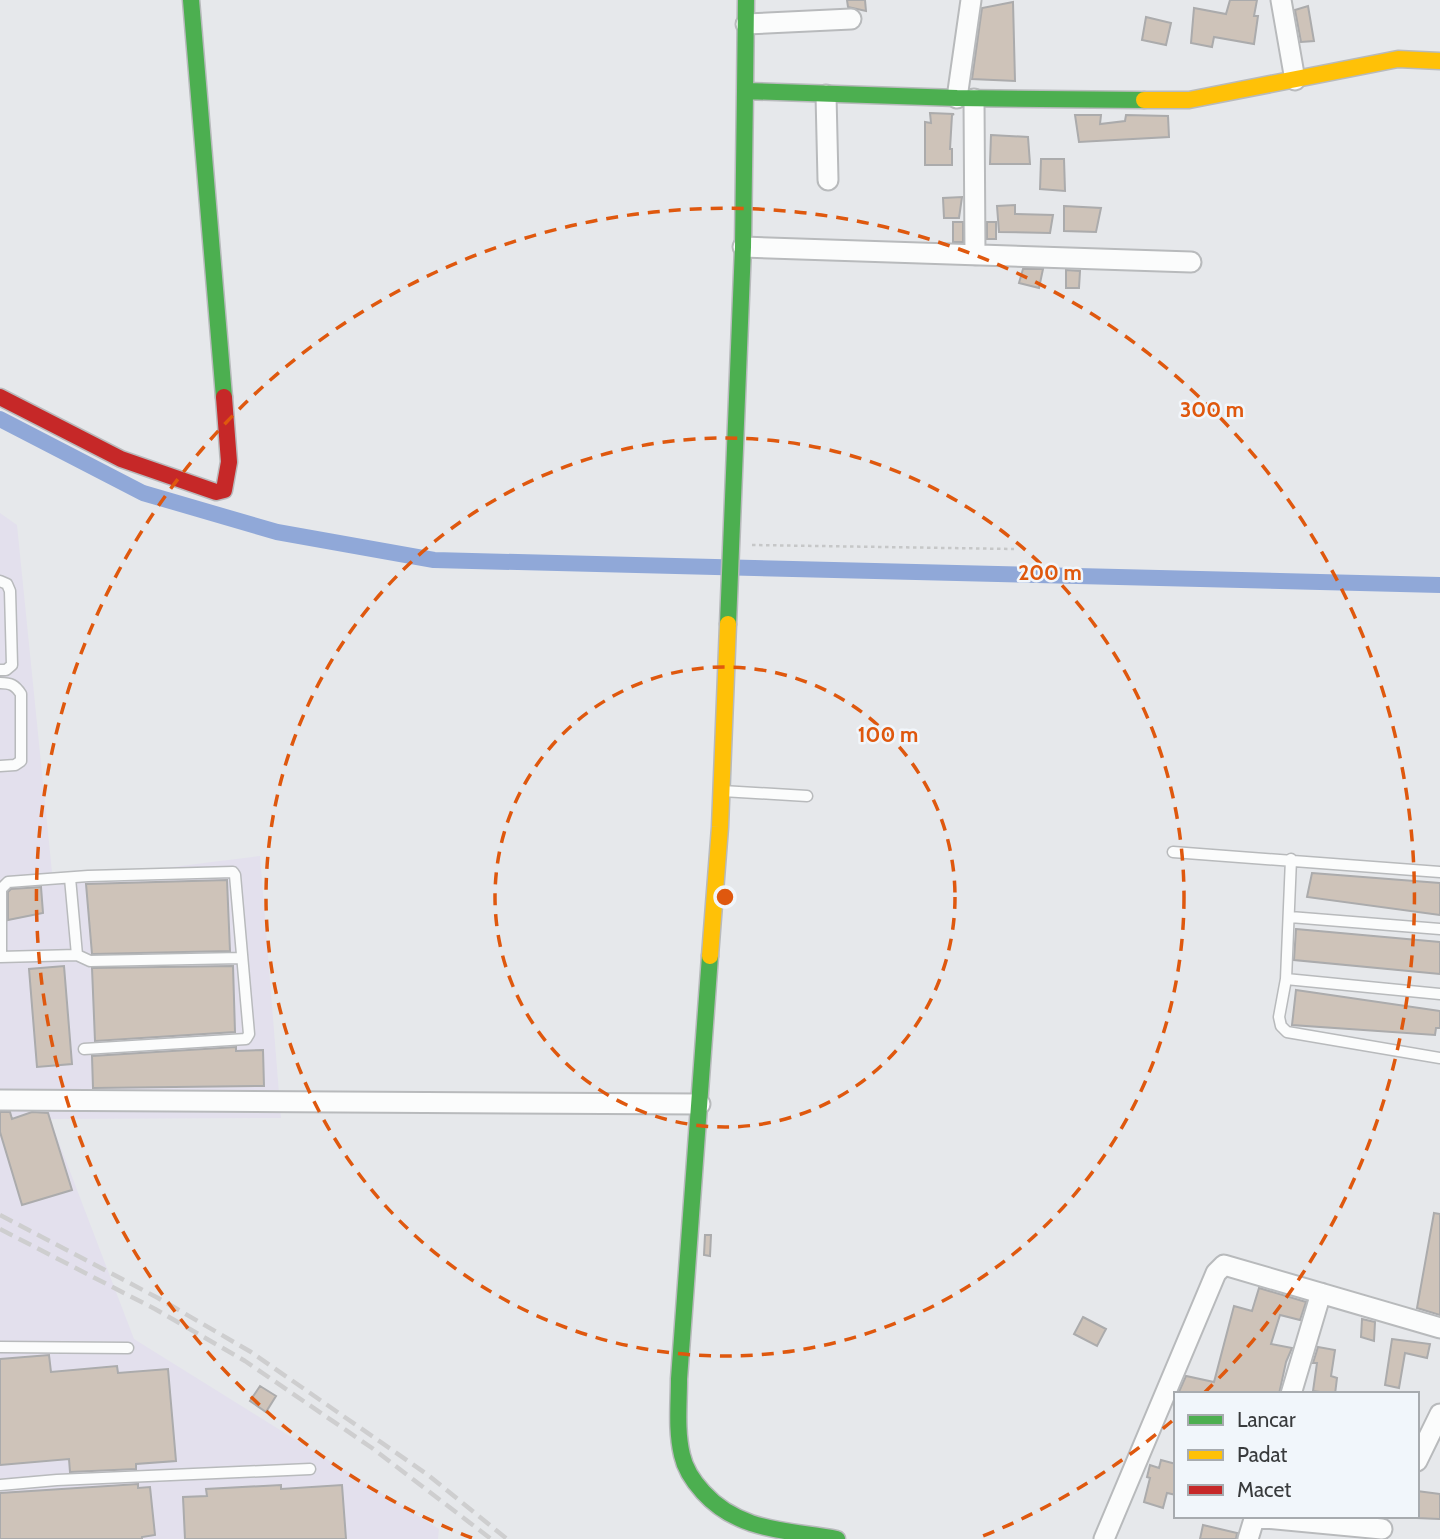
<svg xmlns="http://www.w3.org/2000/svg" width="1440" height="1539" font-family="Cabin,sans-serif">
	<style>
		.industrial { fill: #e3e0ed }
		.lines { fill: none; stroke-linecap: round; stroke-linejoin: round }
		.canal { stroke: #90a8d8; stroke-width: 16 }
		.building { fill: #cec3b9; stroke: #ababac; stroke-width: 2 }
		.lane-casing { stroke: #b8babc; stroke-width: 13 }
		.street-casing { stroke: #b8babc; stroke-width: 23 }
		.fast-casing { stroke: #b8babc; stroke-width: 19 }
		.slow-casing { stroke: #b8babc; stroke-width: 19 }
		.jam-casing { stroke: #b8babc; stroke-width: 19 }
		.path { stroke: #c6c7c8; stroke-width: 2.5; stroke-dasharray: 3.5 3.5; stroke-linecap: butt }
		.lane { stroke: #fbfcfc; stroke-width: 10 }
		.street { stroke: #fbfcfc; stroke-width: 19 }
		.fast { stroke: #4caf50; stroke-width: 16 }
		.slow { stroke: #ffc107; stroke-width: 16 }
		.jam { stroke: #c62828; stroke-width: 16 }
		.rail { stroke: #cececf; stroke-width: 4.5; stroke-dasharray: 14 7; stroke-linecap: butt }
		.ring { fill: none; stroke: #df580e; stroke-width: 3.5; stroke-dasharray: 12 9 }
		.centre { fill: #df580e; stroke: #f1f6fb; stroke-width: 3.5 }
		.ring-label { font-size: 21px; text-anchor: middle; font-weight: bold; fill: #df580e; stroke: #f1f6fb; stroke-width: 5; stroke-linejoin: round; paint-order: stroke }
	</style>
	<rect width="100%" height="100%" fill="#e6e8eb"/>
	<path class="industrial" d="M0,513l17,12 36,357 207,-26 21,262 -231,1 84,220 305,190 -1,10h-438z"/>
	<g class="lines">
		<path class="canal" d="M0,419l143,74 134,39 157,28 1006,25"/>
	</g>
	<path class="building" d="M847,0h18l1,11 -18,-4z
		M1230,0h27l-3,16h4l-4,28 -40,-7 -2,10 -21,-4 3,-35 32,6z
		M1013,2l2,79 -43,-2 10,-71z
		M1308,6l6,35 -13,1 -6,-32z
		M1146,17l25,6 -5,22 -24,-5z
		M930,113l24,1 -2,1 -2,34h2v16h-27v-43l6,1z
		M1075,115h26l-1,9 25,-3 1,-6 42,1 1,21 -90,5z
		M991,135l37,2 2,27h-40z
		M1041,159h23l1,32 -25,-2z
		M962,197l-3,21h-15l-1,-20z
		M1015,205v9l38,1 -3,18 -51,-1 -2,-26z
		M1064,206l37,2 -5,24 -32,-1z
		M953,222h10v20h-10z
		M987,222h9v17h-9z
		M1023,269h20l-4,19 -20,-5z
		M1066,270l14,1 -1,17h-13z
		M1312,873l128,10v32l-133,-18z
		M227,880l3,71 -138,3 -6,-70z
		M41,887l2,26 -35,7v-28l3,-3z
		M1296,929l144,13v32l-146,-14z
		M64,966l8,98 -35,3 -8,-98z
		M233,966l2,66 -140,9 -3,-73z
		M1296,990l144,21v17h-4l-1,7 -143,-10z
		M236,1047v4l27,-1 1,36 -171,2 -1,-32z
		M0,1112h10l2,7 20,-7 16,1 24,77 -50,15 -22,-73z
		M1434,1213l6,1v101l-23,-7z
		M705,1235h6l-1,21 -6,-1z
		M1259,1288l47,14 -6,18 -20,-5 -9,29 21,4 -6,14 -7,32h-101l8,-18 28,6 20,-76 18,5z
		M1083,1317l23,12 -9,17 -23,-12z
		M1362,1319l13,3 -1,19 -13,-4z
		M1392,1339l38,5 -3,14 -22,-5 -6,35 -14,-3z
		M1318,1347l17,3 -4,26 6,2 -2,16 -22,-3 4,-28h-4z
		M49,1355l2,17 66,-6 1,7 50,-4 8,92 -40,3v5l-66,3 -1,-13 -69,6v-106z
		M260,1386l16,10 -10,16 -16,-11z
		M1161,1460l15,4v31l-9,-2 -4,15 -19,-6 6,-24 -3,-1 3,-12 9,3z
		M138,1484v4l12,-1 5,48 -13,2v2h-142v-46z
		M281,1485v4l61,-4 4,54h-161l-2,-42 24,-1 -1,-7z
		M1417,1491l23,3v25l-23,-1z
		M1203,1525l34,8 -1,6h-36z"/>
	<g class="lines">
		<g class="lane-casing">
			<path id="lane" d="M0,581l7,3 3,7 2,74 -6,5h-6
				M0,683c11,0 15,2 21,11v67l-6,4 -15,1
				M722,791l85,5
				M1173,852l267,20
				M1291,859l-5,120 -7,38 2,9 6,6 153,26
				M1290,917l150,12
				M77,955l13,6 151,-3
				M0,957l77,-2 -7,-77
				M1,957v-68l7,-7 80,-6 145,-4 2,3 14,159 -3,5 -162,10
				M1286,979l154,15
				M0,1347l128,1
				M0,1485l57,-5 253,-11"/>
		</g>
		<g class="street-casing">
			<path id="street" d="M1281,0l14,80
				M746,24l105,-5
				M826,95l2,85
				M957,98l14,-98
				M974,99l1,156
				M743,247l448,15
				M0,1100l700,4
				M1291,1394l30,-101
				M1417,1461l23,-47
				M1255,1517l127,12
				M1104,1539l112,-266 8,-8 216,63
				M1248,1539l7,-23"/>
		</g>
		<g class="fast-casing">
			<path id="fast" d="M191,0l33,397
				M746,0l-1,91 212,7 187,2
				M728,624l15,-377 2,-156
				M710,956l-31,423c0,25 -3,51 3,76 3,14 11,26 21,37 36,40 85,38 134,47"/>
		</g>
		<g class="slow-casing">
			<path id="slow" d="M1144,100h45l209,-41 42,2
				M710,956l10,-129 8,-203"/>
		</g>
		<g class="jam-casing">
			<path id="jam" d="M0,397l121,62 95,33 8,-2 5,-28 -5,-65"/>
		</g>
		<path class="path" d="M752,545l262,4"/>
		<use href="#lane" class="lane"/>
		<use href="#street" class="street"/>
		<use href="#fast" class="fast"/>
		<use href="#slow" class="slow"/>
		<use href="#jam" class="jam"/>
		<path class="rail" d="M0,1215l158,83 93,54 177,123 79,64
			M0,1229l155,80 90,52 127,87 119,91"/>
	</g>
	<g class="ring">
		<circle cx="725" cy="897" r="230"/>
		<circle cx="725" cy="897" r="459"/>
		<path d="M1172 1421A689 689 0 0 1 978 1538M472 1538A689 689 0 1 1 1204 1393"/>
	</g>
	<circle cx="725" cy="897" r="10" class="centre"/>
	<g class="ring-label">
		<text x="1212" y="417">300 m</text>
		<text x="1050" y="580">200 m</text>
		<text x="888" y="742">100 m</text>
	</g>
	<rect x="1174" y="1392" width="245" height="126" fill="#f1f6fb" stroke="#a7abaf" stroke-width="2"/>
	<rect x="1188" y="1415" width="35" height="10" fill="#4caf50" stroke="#a7abaf" stroke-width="2"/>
	<text x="1237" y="1427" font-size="21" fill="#393b3d">Lancar</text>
	<rect x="1188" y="1450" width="35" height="10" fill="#ffc107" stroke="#a7abaf" stroke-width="2"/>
	<text x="1237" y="1462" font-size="21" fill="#393b3d">Padat</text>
	<rect x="1188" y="1485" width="35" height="10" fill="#c62828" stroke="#a7abaf" stroke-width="2"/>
	<text x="1237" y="1497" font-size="21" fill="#393b3d">Macet</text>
</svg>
